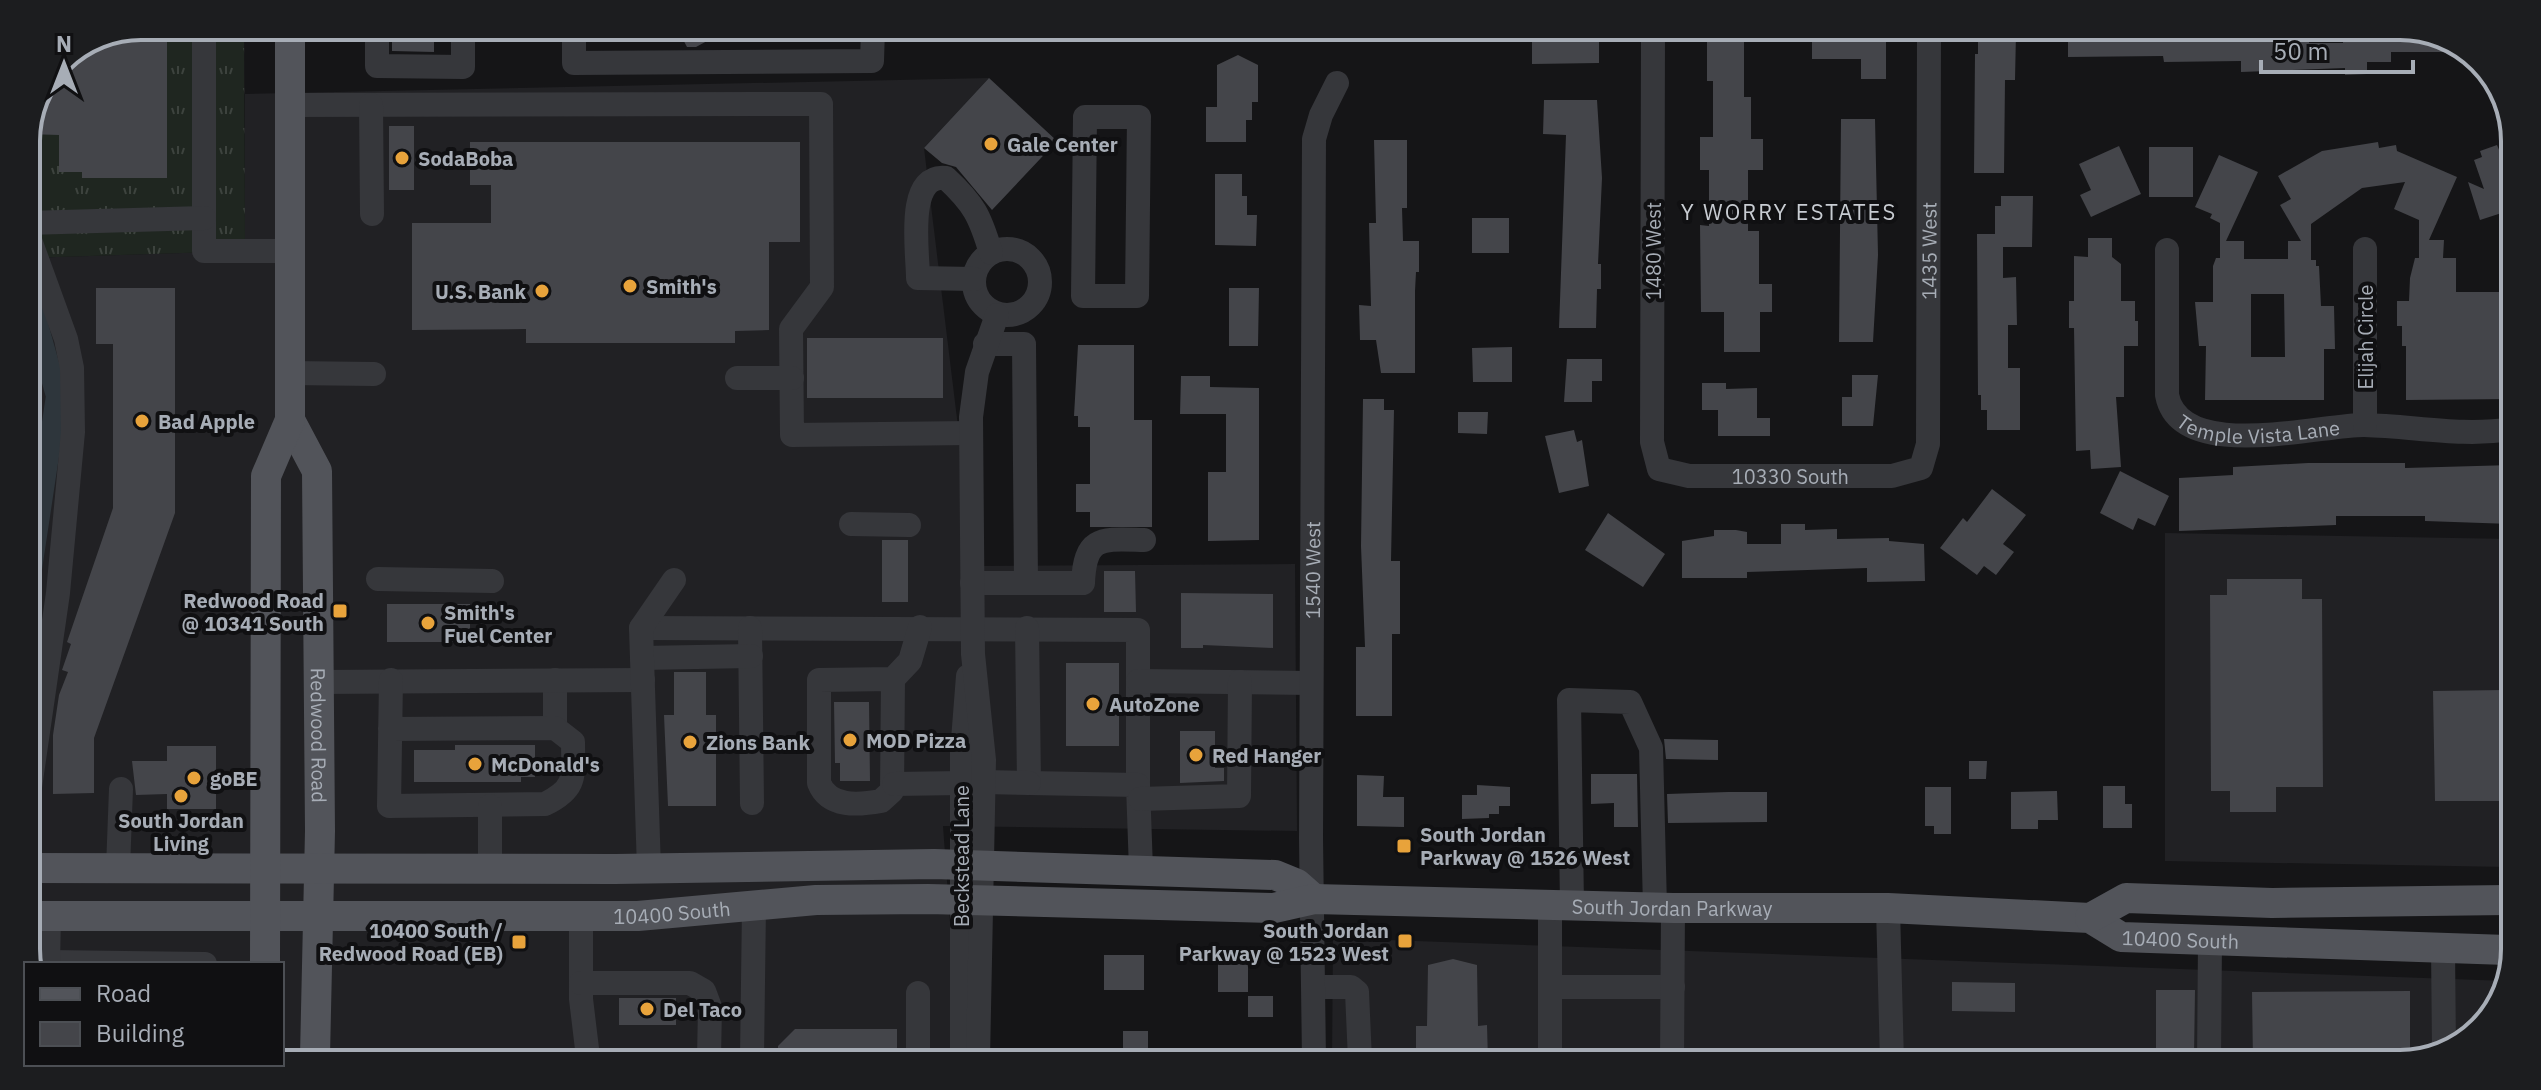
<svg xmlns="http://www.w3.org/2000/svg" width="2541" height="1090" font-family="'IBM Plex Sans',sans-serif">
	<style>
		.built { fill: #212124 }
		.grass { fill: url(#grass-tufts) }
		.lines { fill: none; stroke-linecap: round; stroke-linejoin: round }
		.canal { stroke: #2e363c; stroke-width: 22 }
		.building { fill: #44454a; fill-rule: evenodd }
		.minor { stroke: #36373b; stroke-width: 24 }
		.major { stroke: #52545a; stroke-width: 30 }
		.poi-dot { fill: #e8a33b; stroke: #101012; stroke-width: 3 }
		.labels { text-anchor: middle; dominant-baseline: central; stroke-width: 8; stroke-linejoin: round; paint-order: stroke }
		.poi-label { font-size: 20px; font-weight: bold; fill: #a7adb6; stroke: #101012; text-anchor: start }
		.street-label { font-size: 20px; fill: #a7adb6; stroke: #101012 }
		.neighbourhood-label { font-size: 22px; letter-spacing: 2px; fill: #c8ccd2; stroke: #101012 }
		.rim { fill: none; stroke: #a7adb6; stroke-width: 4 }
	</style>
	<defs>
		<pattern id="grass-tufts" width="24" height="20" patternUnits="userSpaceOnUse" patternTransform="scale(2)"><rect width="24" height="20" fill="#1f2620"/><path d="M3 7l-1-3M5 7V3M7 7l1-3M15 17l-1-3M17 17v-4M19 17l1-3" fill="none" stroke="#3d433e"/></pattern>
	</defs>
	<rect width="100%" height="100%" fill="#151517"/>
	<path class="built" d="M989,78l-65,70 51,418 320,-2 2,267 -354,-5 8,110 -1,123 -668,-3v-92h-253l-3,-406 13,-158 -13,-65v-77l219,-7v-157z
		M2165,533l346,6 -3,328 -343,-6z
		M1333,938l1174,43 -1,12 -42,51 -64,20 -1068,-4z"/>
	<path class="grass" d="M141,26h103l1,225 -219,7v-124z"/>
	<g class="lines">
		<path class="canal" d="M26,285l31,111 -31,206"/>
	</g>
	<path class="building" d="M141,26h26v152h-85v-6h-23v-37l-33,-1 34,-75z
		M392,27h42v25l-42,-1z
		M677,28h54l-35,19h-9z
		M1532,31h67v32l-67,1z
		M1707,32h37v65h7v42h12v31h-15v61h11v53h13v28h-12v40h-36v-40h-23l-1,-87 9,1v-56h-9v-33h13v-56h-6z
		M1812,32h74v47h-25v-20h-49z
		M1978,33h38l-1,47h-10l-1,93h-30l1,-119h3z
		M2068,33l199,1v5h42v4h34v-9l101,1 23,17h-76v10h-24v12l-22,1v-7l-104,4v-11l-77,1 -1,-6 -95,1z
		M1238,55l20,10v37h-6v18h-6v22h-40v-35h11v-42z
		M989,78l68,63 -65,69 -36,-43 -14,-4 -18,-15z
		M1544,100h53l5,78 -4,86h3v25h-4l-1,39h-37l7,-193 -23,-1z
		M1841,119h34l3,136 -5,87h-34z
		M389,126h25v64h-25z
		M1374,140h33v68h-5l1,33h16v31h-3l-1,19v82h-34l-5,-33h-16l-1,-35 12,1 -2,-83h7z
		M470,142h330v100h-31v88l-34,1v12h-209v-14l-114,1v-107h79v-38h-21z
		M2378,142l1,6 17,-3 1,6 60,26 -28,63h15l-1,18h13v34h57l-1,107 -106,1v-54h-4v-20h-5v-25h12l1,-23 5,-20h4v-38l-25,-11 11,-27 -43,6 -51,36v36h5v6h3l2,40h13l1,43h-11v51h-119l1,-54h-7l-4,-44h18v-36l3,-8h4v-35l-10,-5 2,-4 -17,-7 24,-52 39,17 -32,69h18v18h44v-18h13l-21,-36 11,-6 -13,-23 44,-25zM2251,294h33l1,63h-34z
		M2497,145l3,7 15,-5 -1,62 -34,11 -12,-38 16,7 -10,-29 8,-3 -2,-6z
		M2119,146l22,48 -50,23 -11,-22 11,-5 -12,-26z
		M2149,147h44v50h-44z
		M1215,174h27v22h5v19h10l-1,31 -41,-1z
		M2001,196h32l-1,51h-29v31l13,-1 1,48h-9v43h12v62h-33v-20h-6v-15h-3l-1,-161h18v-28h6z
		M1472,218h37v35h-37z
		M2088,238h24v19l9,7v37h14v20h3v25h-14v51h-8l5,70 -30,2 -1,-19 -14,1 -2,-123h-5v-27h5v-45l14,1z
		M96,288h79v225l-81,225v55l-41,1v-59l6,-40 9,-23 -6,-2 9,-26 -4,-2 46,-134v-164h-17z
		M1229,288h30l-1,58h-29z
		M807,338h136v60h-136z
		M1078,345h56v75h18v107h-62v-15h-14v-28h14v-57h-12v-11h-4z
		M1512,347v35h-39l-1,-34z
		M1567,359h35v22h-10v21h-28z
		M1852,375h26l-5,51h-31v-29h10z
		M1181,376h29v11l49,1v152l-51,1v-69h18v-58h-46z
		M1702,383h24v6l31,-1v30h13v18h-52v-26h-16z
		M1363,399h21v11h10l-3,151h9v73h-8v82h-36v-69h9l-4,-101z
		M1458,412h30l-1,22 -29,-1z
		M1574,430l3,12 5,-2 7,46 -30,7 -14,-57z
		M2308,463h97v5l107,-3 -1,59 -86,-3v-5h-89v9l-157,6v-53l54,-3v-8z
		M2120,471l49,25 -14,30 -17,-8 -5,12 -33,-17z
		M1992,489l34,26 -23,29 11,8 -18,23 -12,-9 -7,9 -37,-27 23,-30 4,4z
		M1608,513l57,41 -22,33 -58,-37z
		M1781,524h24v6l32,-1v10l52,-1v3l35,3 1,37 -58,1v-14l-120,4v6h-65v-37l32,-5v-6h22l11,2v12h34z
		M882,540h26v62h-26z
		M1104,571h31l1,41h-32z
		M2227,579h75v20h20l1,188h-47v25h-46v-21h-19l-1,-196h17z
		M1181,593l92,1v54l-70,-3v3h-22z
		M387,604h83v38h-83z
		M1066,663h53v83h-53z
		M674,672h32v43h10v91h-48l-4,-91h10z
		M2503,690l1,111h-69l-2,-110z
		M834,702h35l1,79h-30v-18h-5z
		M1180,731h35v37h9v13l-44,2z
		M1664,739l54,1v20l-52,-1z
		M455,745h80v32h-14v5h-107v-32h41z
		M167,746h49v63h-49v-15l-31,1 -4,-34h35z
		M1969,761h18l-1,18h-17z
		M1591,774h46l1,53h-24v-24l-23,1z
		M1357,775l27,1 -1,21h21v30l-47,-1z
		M1477,785l33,2v19h-11v8h-10v4l-27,1v-24h15z
		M2103,786h22v18h7v24h-29z
		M1925,787h26v47h-17v-8h-9z
		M2057,791l1,29h-20v9h-27v-37z
		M1728,792h39v30l-99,1 -1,-29z
		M1104,955h40v35h-40z
		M1218,956h30v36h-30z
		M1453,959l24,6 1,61 9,-1 1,36 -72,-1v-34h11l1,-61z
		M1952,982l63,1v29l-63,-1z
		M2156,990h39l-1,67h-38z
		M2410,991v70l-10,3 -147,-1 -1,-71z
		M1248,996h25v21h-25z
		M619,998h57v27h-57z
		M795,1029h102v29h-119v-12z
		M1123,1031h25v28h-25z"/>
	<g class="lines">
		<g class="minor">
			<path d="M277,27h-73v224h86"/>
			<path d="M377,27v39l86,1v-40"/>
			<path d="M574,28v35l298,-2 1,-32"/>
			<path id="s1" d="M1653,32l-1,410 7,27 30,7h203l29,-8 7,-24 1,-411"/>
			<path d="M290,105l531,-1 1,183 -31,42 1,106 179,-2"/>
			<path d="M371,105l1,109"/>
			<path d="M1085,117h54l-2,179h-54z"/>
			<path d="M26,223l178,-5"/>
			<path d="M26,229l40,110 6,29 1,64 -15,161 -32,222"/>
			<circle cx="1007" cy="282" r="33"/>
			<path id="s2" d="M2167,250v145c13,68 150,30 197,30 50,1 97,12 148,4"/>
			<path d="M974,279l-56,-1c0,-26 -13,-105 28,-100 28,26 34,38 45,75"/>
			<path d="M985,344h39l2,239"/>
			<path d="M290,373l84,1"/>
			<path d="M737,378h55"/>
			<path d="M2365,425v-176"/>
			<path d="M851,524l58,1"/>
			<path d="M378,579l114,2"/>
			<path d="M972,583h111c2,-48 19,-44 61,-43"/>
			<path d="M641,628l497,2v155"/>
			<path d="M750,628l2,175"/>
			<path d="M1027,628l2,155 109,2 3,85"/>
			<path d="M642,658l109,-2"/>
			<path d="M893,679l-74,1v103c10,25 40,22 62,18l11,-10 1,-112 17,-18 10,-34"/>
			<path d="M555,680v48"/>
			<path d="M1138,681l173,2"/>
			<path d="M320,682l323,-2"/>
			<path d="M390,729l165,-1 18,14c0,33 5,46 -28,62l-156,2 2,-126"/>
			<path d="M984,782l45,1"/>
			<path d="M894,784l68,-1"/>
			<path d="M1140,799l99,-3 1,-114"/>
			<path d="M490,806v63"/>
			<path d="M118,868l3,-79"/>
			<path d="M649,869l-8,-241 33,-48"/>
			<path d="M1572,905l-3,-205 61,2 21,46 4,159"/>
			<path d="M1888,908l4,154"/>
			<path d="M581,916v83l7,58"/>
			<path d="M2443,947l1,103"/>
			<path d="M48,962l157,2"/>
			<path d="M48,964l1,-48"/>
			<path d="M581,983h109l14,8 6,16 -1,51"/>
			<path d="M1315,987h36l6,5 3,68"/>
			<path d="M1550,987h123"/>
			<path d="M918,993v65"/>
			<path d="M752,1058l2,-152"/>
			<path d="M962,1059v-306l6,-77"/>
			<path d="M978,1059l6,-299 -11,-106 -2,-237 6,-45 20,-57"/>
			<path id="s3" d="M1314,1060l-3,-222 3,-699 7,-24 16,-32"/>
			<path d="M1550,1061v-156"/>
			<path d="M1672,1061l1,-153"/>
			<path d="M2209,1063l1,-124"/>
		</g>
		<g class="major">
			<path id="s4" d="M290,420l27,51 3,360 -5,225"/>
			<path d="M26,868l589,1 319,-5 341,11 22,9 17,15"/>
			<path id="s5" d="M26,916h612l178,-16 112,-1 346,9 40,-9 359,9h215l202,10 31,19 386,13"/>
			<path d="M2090,918l36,-20 146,5 235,-3"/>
			<path d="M265,964l1,-488 24,-56v-393"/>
		</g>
	</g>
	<g class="poi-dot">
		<circle cx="991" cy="144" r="8"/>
		<circle cx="402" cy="158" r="8"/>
		<circle cx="630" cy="286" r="8"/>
		<circle cx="542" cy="291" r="8"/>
		<circle cx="142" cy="421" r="8"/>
		<rect x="332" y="603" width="16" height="16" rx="4"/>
		<circle cx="428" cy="623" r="8"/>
		<circle cx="1093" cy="704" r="8"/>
		<circle cx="850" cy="740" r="8"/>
		<circle cx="690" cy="742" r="8"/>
		<circle cx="1196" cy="755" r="8"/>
		<circle cx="475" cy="764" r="8"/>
		<circle cx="194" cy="778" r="8"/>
		<circle cx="181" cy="796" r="8"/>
		<rect x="1396" y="838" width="16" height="16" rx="4"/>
		<rect x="1397" y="933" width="16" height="16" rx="4"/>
		<rect x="511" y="934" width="16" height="16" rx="4"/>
		<circle cx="647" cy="1009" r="8"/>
	</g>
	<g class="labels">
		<g class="poi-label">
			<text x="1007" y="144">Gale Center</text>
			<text x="418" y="158">SodaBoba</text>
			<text x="646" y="286">Smith's</text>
			<text x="526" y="291" text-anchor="end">U.S. Bank</text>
			<text x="158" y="421">Bad Apple</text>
			<text x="324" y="600" text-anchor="end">Redwood Road<tspan x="324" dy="23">@ 10341 South</tspan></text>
			<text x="444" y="612">Smith's<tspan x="444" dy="23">Fuel Center</tspan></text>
			<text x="1109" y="704">AutoZone</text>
			<text x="866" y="740">MOD Pizza</text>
			<text x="706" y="742">Zions Bank</text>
			<text x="1212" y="755">Red Hanger</text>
			<text x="491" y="764">McDonald's</text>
			<text x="210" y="778">goBE</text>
			<text x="181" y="820" text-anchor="middle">South Jordan<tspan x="181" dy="23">Living</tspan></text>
			<text x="1420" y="834">South Jordan<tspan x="1420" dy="23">Parkway @ 1526 West</tspan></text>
			<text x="503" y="930" text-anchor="end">10400 South /<tspan x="503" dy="23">Redwood Road (EB)</tspan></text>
			<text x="1389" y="930" text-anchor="end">South Jordan<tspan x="1389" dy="23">Parkway @ 1523 West</tspan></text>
			<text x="663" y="1009">Del Taco</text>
		</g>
		<g class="street-label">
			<text transform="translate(1653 251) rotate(-90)">1480 West</text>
			<text stroke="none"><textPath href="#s1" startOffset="920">1435 West</textPath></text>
			<text transform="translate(2365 337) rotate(-90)">Elijah Circle</text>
			<text stroke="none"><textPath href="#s2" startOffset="254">Temple Vista Lane</textPath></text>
			<text stroke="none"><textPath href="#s1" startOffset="570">10330 South</textPath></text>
			<text stroke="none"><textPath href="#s3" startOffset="490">1540 West</textPath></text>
			<text stroke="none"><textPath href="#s4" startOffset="322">Redwood Road</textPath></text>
			<text transform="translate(961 856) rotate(-90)">Beckstead Lane</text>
			<text stroke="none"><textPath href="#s5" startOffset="1648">South Jordan Parkway</textPath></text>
			<text stroke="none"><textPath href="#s5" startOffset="646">10400 South</textPath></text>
			<text stroke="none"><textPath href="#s5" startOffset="2162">10400 South</textPath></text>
		</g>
		<g class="neighbourhood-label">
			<text x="1789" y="211">Y WORRY ESTATES</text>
		</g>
	</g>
	<path d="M0 0H2541V1090H0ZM141 40H2400A101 101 0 0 1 2501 141V949A101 101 0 0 1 2400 1050H141A101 101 0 0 1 40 949V141A101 101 0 0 1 141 40Z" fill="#1c1d1f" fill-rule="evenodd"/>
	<path class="rim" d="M141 40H2400A101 101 0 0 1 2501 141V949A101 101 0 0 1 2400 1050H141A101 101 0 0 1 40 949V141A101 101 0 0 1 141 40Z"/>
	<rect x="24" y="962" width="260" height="104" fill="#101012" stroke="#4c4f54" stroke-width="2"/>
	<rect x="40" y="988" width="40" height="12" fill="#52545a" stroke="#4c4f54" stroke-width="2"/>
	<text x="96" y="1002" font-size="24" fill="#a7adb6">Road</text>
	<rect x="40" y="1022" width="40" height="24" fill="#44454a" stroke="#4c4f54" stroke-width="2"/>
	<text x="96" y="1042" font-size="24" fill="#a7adb6">Building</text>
	<g transform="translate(64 64)" stroke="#101012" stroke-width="6" paint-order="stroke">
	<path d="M0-6L14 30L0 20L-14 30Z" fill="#a7adb6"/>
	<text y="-12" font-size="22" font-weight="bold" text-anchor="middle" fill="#a7adb6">N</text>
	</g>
	<path d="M2261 60v12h152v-12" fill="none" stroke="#a7adb6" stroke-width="4"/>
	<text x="2273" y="60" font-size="24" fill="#a7adb6" stroke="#101012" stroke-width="6" paint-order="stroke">50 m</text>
</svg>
